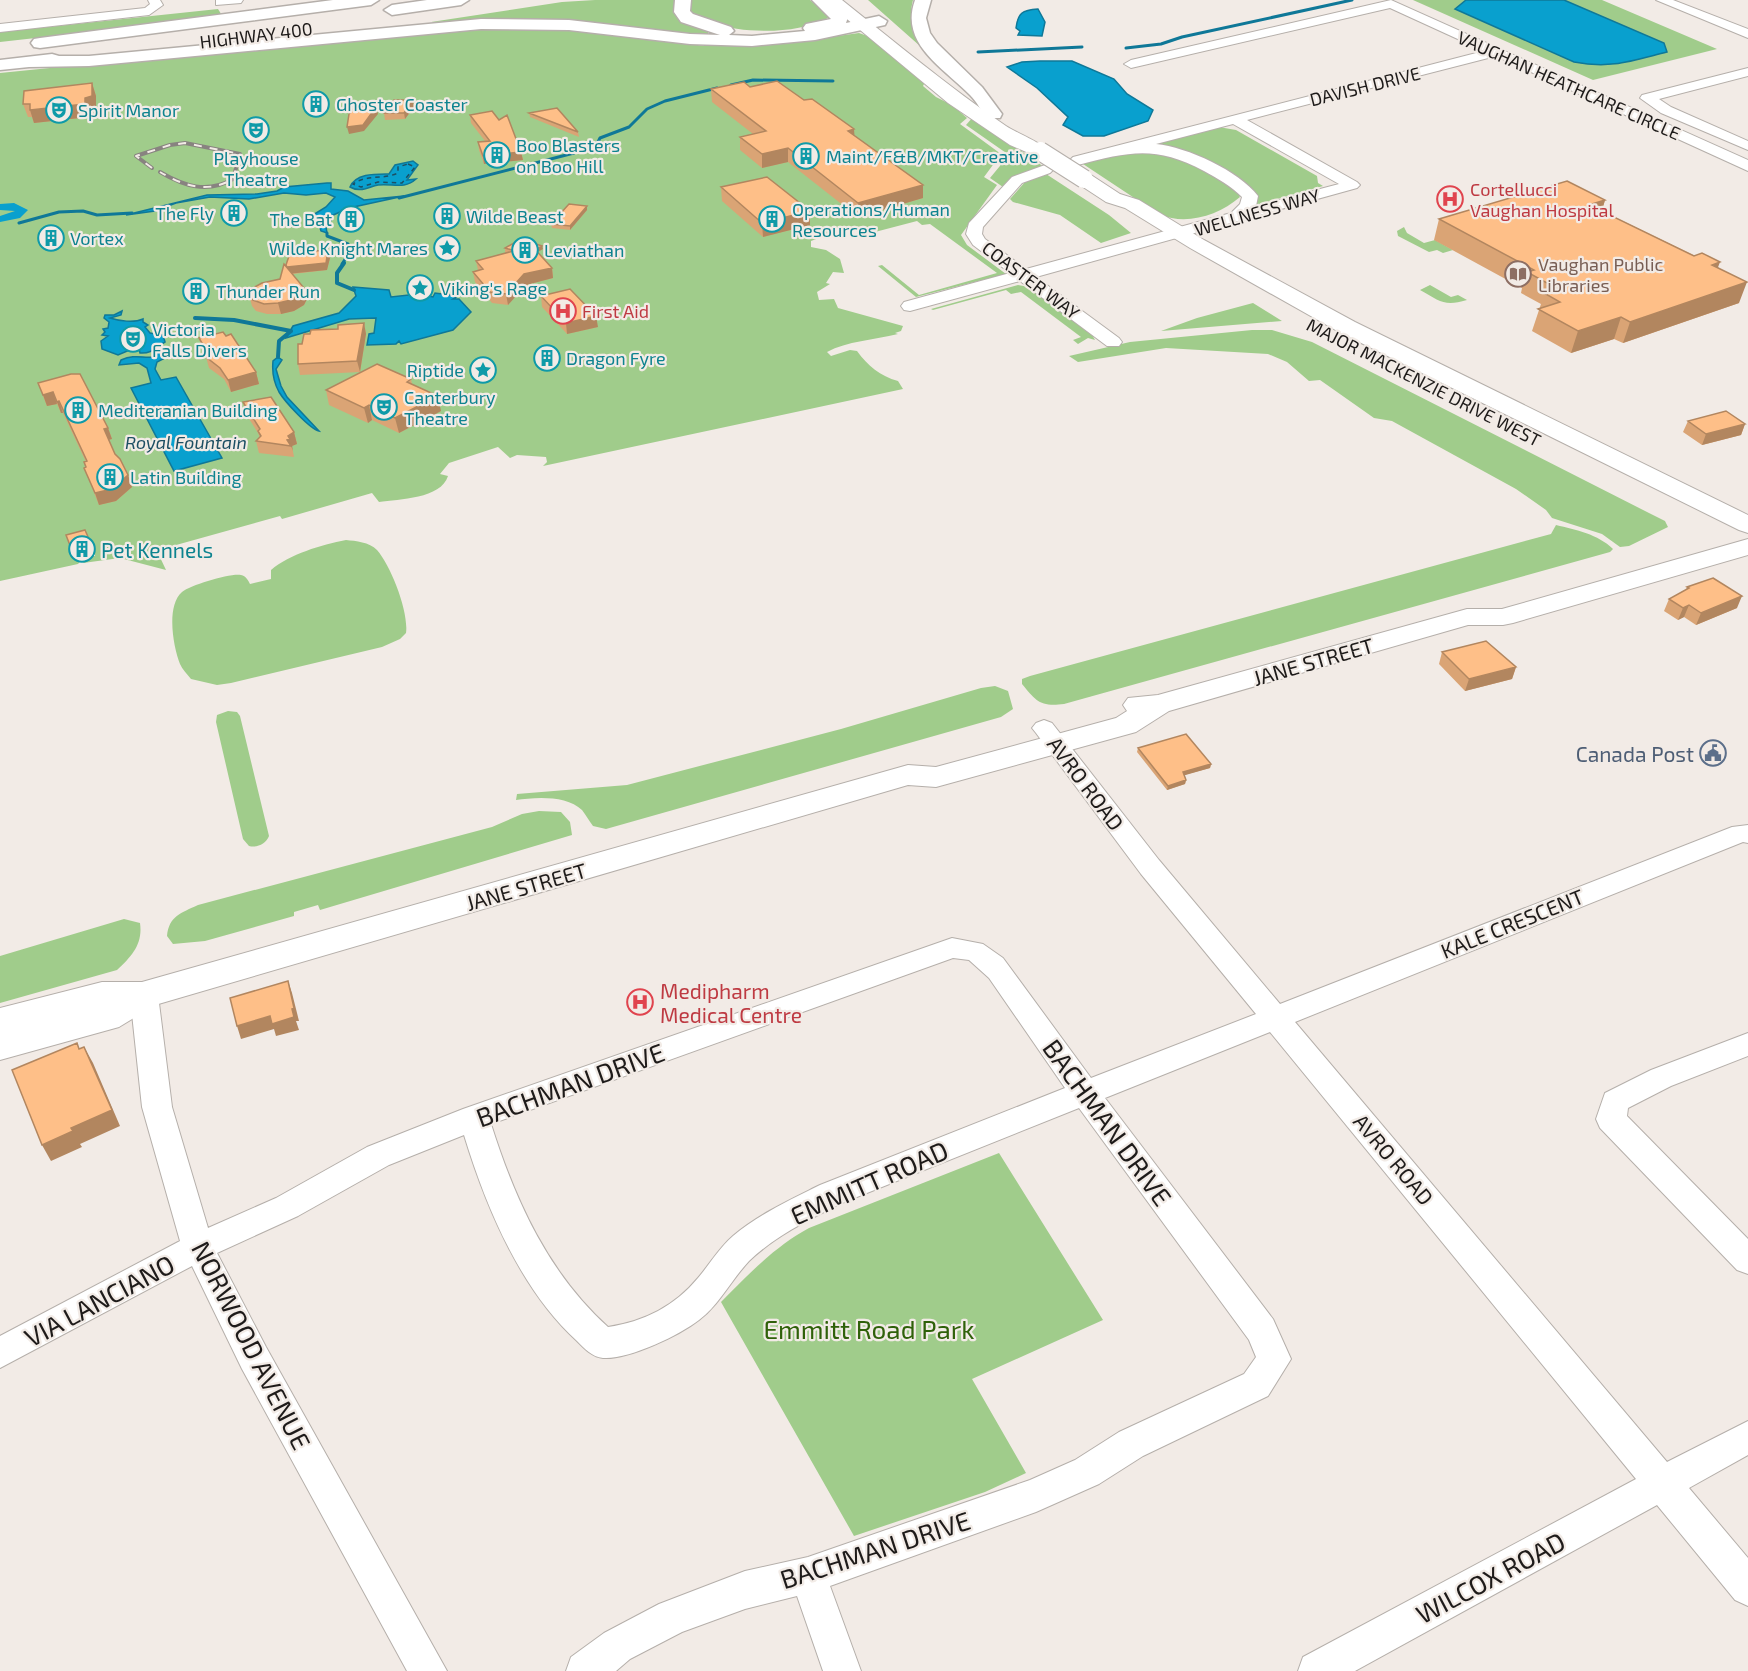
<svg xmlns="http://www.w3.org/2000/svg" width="1748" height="1671" font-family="'Exo 2',sans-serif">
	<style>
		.green { fill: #a0cc8b }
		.water { fill: #09a0ce; stroke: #0f7898; stroke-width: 1.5 }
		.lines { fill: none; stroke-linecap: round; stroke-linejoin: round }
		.stream-far1 { stroke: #0f7898; stroke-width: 3 }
		.stream { stroke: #0f7898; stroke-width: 4 }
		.canal { fill: #09a0ce; fill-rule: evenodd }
		.ferry { stroke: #1d4f63; stroke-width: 1.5; stroke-dasharray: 4.5 4; stroke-linecap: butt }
		.minor-casing { stroke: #b5afaa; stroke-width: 2 }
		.major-casing { stroke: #b5afaa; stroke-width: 2 }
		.highway-casing { stroke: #b5afaa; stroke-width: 3 }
		.minor { fill: #fff; fill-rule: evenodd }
		.major { fill: #fff; fill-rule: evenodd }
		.highway { fill: #fff; fill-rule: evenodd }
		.rail-casing { stroke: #888380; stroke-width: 4 }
		.rail { stroke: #f2ebe6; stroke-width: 2; stroke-dasharray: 8; stroke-linecap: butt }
		.major-bridge-casing { stroke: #b5afaa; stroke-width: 20; stroke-linecap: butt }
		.major-bridge { stroke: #fff; stroke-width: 18 }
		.wall { fill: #daa475 }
		.shaded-wall { fill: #b2865f }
		.building { fill: #febf88; stroke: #b2865f; stroke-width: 1.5 }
		.labels { text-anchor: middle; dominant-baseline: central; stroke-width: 4.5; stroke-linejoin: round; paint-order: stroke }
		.far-street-label { font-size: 18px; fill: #1e1b1a; stroke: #f2ebe6 }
		.far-culture-label { font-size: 18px; fill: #0d838f; stroke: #f2ebe6; text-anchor: start }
		.far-health-label { font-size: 18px; fill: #be3a42; stroke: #f2ebe6; text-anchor: start }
		.far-education-label { font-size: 18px; fill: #785e54; stroke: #f2ebe6; text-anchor: start }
		.far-water-label { font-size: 18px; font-style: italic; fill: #1d4f63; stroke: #f2ebe6 }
		.culture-label { font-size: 21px; fill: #0d838f; stroke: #f2ebe6; text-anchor: start }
		.street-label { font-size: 21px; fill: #1e1b1a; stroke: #f2ebe6 }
		.service-label { font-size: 21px; fill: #4e5e75; stroke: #f2ebe6; text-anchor: end }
		.health-label { font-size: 21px; fill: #be3a42; stroke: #f2ebe6; text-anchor: start }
		.near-street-label { font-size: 26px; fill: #1e1b1a; stroke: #f2ebe6 }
		.near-park-label { font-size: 26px; fill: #2f6109; stroke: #f2ebe6 }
	</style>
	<rect width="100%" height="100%" fill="#f2ebe6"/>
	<path class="green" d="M595,0h82l-3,9 10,13 24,9v5l-153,-17 -124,3 131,-20z
		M692,0h118l17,14 1,4c-32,17 -82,15 -116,6 -8,-2 -15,-7 -21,-11l-2,-7z
		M868,0h45c-6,23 4,36 16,54z
		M1413,0h189l115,49 -124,31z
		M218,9l5,8 -223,25v-10z
		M448,28l130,1 127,17 68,-1 86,-12 11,4 55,45 -2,4 13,11 16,8 15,13 -7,6 41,30 -17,23 13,8 -36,50 6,10 39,29 -90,23 -38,-31 4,-1 37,30 78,-22 -67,-49 -8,1 -5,-4 -65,17 -2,-2 9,-3 -5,-4c-14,4 -31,7 -43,12v6l15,3 14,9 4,14 -11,-1 -7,11 4,1 -13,8 2,8 15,-1 4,9 65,18 -2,5 -6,2 3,1c-24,6 -51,7 -71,18l4,4 19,-6 7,1c11,15 23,25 41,30l5,8 -360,77 4,-4 -1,-5 -29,-2 -7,3 -12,-11 -49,16 -9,11 8,2c-7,23 -49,23 -69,26l-7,-9 -90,26 -2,-3 -129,36 1,2 6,-1 8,17 -46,-12 -37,5 4,-7h8v-2l-11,3 -6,7 -78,17v-508z
		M973,117l71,50 -41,20 -13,-9 19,-23 -43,-30z
		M1213,126l23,4 81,46 1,7 5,3 -67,19v-11c-19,-25 -75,-49 -107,-51z
		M1131,150l52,8 50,28 7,11c-22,19 -53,28 -80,18l-80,-53z
		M1043,172l66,43 22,18 -30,10 -41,-28 -47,-13 -3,-3 15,-17z
		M1404,227l3,6 17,10 11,-3 18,10 -10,3 -6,-3 -8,2 -31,-16 -1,-5z
		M1018,285l11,2 62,46 4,7 -7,-2 -10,6 -5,-4 8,-3 -60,-45 -10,2 -5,-4 -73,20 -2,-1z
		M1430,285l21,12 7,-2 9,5c-23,7 -27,1 -47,-10z
		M1253,303l29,18 -121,10 36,-13z
		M1252,330h20l40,12 337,171 16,8 3,6 -39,19 -9,1 -18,-13 -50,-16 -6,-8 -30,-21 -124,-68 -18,-3 -54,-38 -11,1 -22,-19 -19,-8 -102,-6 -88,14 -9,-6 61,-14z
		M1556,525c20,5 42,9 57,24l-3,3 -546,152c-24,3 -28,-3 -42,-20v-5l8,-3 521,-142z
		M346,540c10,1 23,2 31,10 14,16 32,62 29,83l-6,6 -18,8 -151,36 -14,2 -26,-6c-4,-5 -9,-10 -11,-15 -7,-18 -14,-58 2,-72 9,-7 48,-19 59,-17 5,1 7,5 9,9l21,-5v-9c19,-16 50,-25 75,-30z
		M995,686l13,5 5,18 -12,8 -395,112 -13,-3c-4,-5 -7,-11 -11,-16 -15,-15 -47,-13 -66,-10l1,-6 110,-9 214,-56 140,-41z
		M228,711l9,1 3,4 29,120c-3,8 -12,12 -20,10l-6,-7 -27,-117 1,-7z
		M539,811l22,1 9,10 2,13 -252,75 -2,-5 -24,7v4l-89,25 -32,3 -6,-8c2,-20 14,-23 31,-31l294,-78 30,-13z
		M124,919l16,4c3,21 -8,33 -23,47l-117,33v-47z
		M999,1153l104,167 -131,59 54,94 -41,19 -131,44 -133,-234c28,-28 53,-55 88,-74z"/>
	<path class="water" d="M1466,0h98l100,43 3,9c-36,9 -56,17 -93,10l-119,-53z
		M1038,9l7,13 -3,14 -24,-1 2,-4 -4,-3c2,-15 6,-18 22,-19z
		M1040,61h32l42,18 13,15 26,16 -5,11 -44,15h-21l-20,-11 5,-8 -31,-29 -30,-21 15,-5z
		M413,161l5,4 -11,15 9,-1c-12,11 -24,4 -38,6 -10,2 -18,8 -28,2 6,-14 26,-13 39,-13l6,-9z
		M327,183h4v6l17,2 16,9 40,-4 -55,12 -18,8 1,3 -6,8 1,6 -6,-2 -4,-12 -4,-4 13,-8 9,-10 -9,-4 -20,2 -22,-2 -35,6 -39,-2 -34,6 -21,8 -29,4 81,-20 50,-1 20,-3 7,-4z
		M353,287l36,3 2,7 27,-3 15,3 2,-4 23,3 -5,3h6l12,13 -18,18 -52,14 -2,-3 -3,3 -29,1 2,-11 5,-1 2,-15 -27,1 -63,19 7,-12 46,-13 17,-17z
		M122,311l-1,4 -11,3c9,3 24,5 33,1v3l5,3 -3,2 5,6 13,2 2,7c-9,5 -13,12 -25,11l-1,-4h-7l-14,6 -16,-6 -1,-8 7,-5 -6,-1 3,-3 -2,-3 5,-1 1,-6 -5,-4 1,-3h9z
		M164,350l3,7 -10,5 -2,7 6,11 15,-3 46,81 -48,13 -43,-83 20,-5 -4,-15 -8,-5 -20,2 2,-5c14,-6 20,-2 32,-3l4,-5z
		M278,357l4,3 -6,9 5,17 6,11 32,34c-9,-2 -34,-29 -40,-39 -5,-9 -7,-21 -6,-31z"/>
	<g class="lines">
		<path class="stream-far1" d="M1126,48l35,-4 21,-7 170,-37
			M978,52l104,-5
			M731,85l22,-5 80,1
			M399,198l175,-45 24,-11 2,-4 29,-11 18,-18 18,-8 52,-13
			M19,223l40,-11 24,-1 14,4 35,-2
			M327,233v3l21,8 4,5 -10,15"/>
		<path class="stream" d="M344,263l-7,10v10l17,7
			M195,318l39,2 57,11
			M278,357l1,-16 12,-10"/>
		<path class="canal" d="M14,203l14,7 -8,8 -20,4v-6l15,-5 -15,-1v-6z"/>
		<path class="ferry" d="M408,164l7,3 -13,16 -24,-1 -17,5 -8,-3c14,-10 30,-4 45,-11v-6z"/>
		<g class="minor-casing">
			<path id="minor" d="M148,0h12l3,5 -14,10 -149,17v-8l145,-16 5,-4z
				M216,0h27l-2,3 -25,2z
				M1391,0l357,160v11l-252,-115 -249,64 110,62 3,3 -3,3 -321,89 83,61 3,4 -3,4h-12l-87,-65 -110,30 -6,-1 -3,-4 3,-4 106,-29 -37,-28 -7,-11 3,-11 43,-46 33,-12 8,5 -3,3 -28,10 -39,44 -1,7 3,5 41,30 205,-56 9,-9 2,-7c-11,-11 -25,-19 -38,-26 -49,-26 -75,-19 -126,-6l-5,-2 -3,-3 3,-3 411,-106 -94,-43 -259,60 -7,-4 7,-4zM1233,124l106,60 -83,22 2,-10c-19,-25 -71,-49 -102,-52z
				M1656,0h17l75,29v9z
				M1748,68v8l-89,23 12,8 77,34v9l-87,-37 -21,-15 2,-3z
				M1044,720l8,3 107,137 121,144 452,-177 16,-2v18l-5,-1 -448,180 372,440 81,-41v34l-59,33 59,70v48l-13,-6 -78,-95 -302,166h-57l5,-14 333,-178 -366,-447 -165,66 168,221 18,40 -23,37 -125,60 -44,28 -63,28 -206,74 31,85h-38l-26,-75 -52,13 -63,23 -52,27 -14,12h-50l5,-14 33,-24 55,-29 86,-33 63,-14 222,-77 45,-20 44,-28 125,-58 12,-17 -7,-17 -170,-232 -237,95c-32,16 -67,33 -93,58 -18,19 -29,43 -50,59 -19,15 -71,40 -96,38 -11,-1 -19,-10 -26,-17 -57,-52 -91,-134 -113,-206l-75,30 -91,51 -81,37 49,94 181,324h-40l-165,-302 -50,-103 -192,102v-32l180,-95 -38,-134 -12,-112 4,-8 10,-3 10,3 4,8 14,112 36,121 68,-30 91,-51 96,-38 489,-171 31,6 20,14 88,120 165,-64 -115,-140 -105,-141 -4,-5 4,-5zM953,958l16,2 20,18 76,110 -245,97c-30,15 -61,29 -87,51 -14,12 -23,28 -35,42 -23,28 -55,44 -90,49 -60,-54 -93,-127 -117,-203z
				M1748,1033v23l-77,30 -43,22 -1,8 121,123v35l-11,-4 -137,-142 -4,-9 9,-26 46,-23z"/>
		</g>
		<g class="major-casing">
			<path id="major" d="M824,0h18c54,43 107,87 164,126 9,6 39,19 43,25l-2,4h-14l-23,-10 -62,-42z
				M1084,173l7,2 29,19 19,6 65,40 151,82 393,193v18l-9,-3 -400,-198 -149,-84 -65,-40 -19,-6 -29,-19 -3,-4 3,-4z
				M1748,539v16l-235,68 -10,2h-35l-299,86 -33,21 -200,55 -28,-2 -753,220 -36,22 -119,33v-52l102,-26h40l766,-217 28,2 180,-49 11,-7 -4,-6 5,-7 30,-3 309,-86h35z"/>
		</g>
		<g class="highway-casing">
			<path id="highway" d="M333,0h46l-8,5 -331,43 -6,-1 -3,-4 3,-4 6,-1z
				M427,0h42l-8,5 -69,10 -8,-5 8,-5z
				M675,0h16l-1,11 3,3 38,13 3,4 -5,4 23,1 53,-5 -2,-3 3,-4 25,-5 -19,-19h18l18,17 -2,6 33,-7 8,5 -2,4 -70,15 -63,6 -62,-2 -121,-14 -88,-1 -392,37 -60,1 -29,3v-10l52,-6 7,2h30l392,-37 88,1 121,14 30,1 -39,-13 -7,-10z
				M915,0h16l-5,18 4,15 7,10 45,44 20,27 -2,4h-14c-5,-8 -9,-16 -16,-23 -26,-27 -71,-51 -55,-95z"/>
		</g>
		<use href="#minor" class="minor"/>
		<use href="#major" class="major"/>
		<use href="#highway" class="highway"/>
		<g class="rail-casing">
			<path id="rail" d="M152,168l-16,-12 34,-11 15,-2 55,11 -7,25c-26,15 -49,7 -73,-7"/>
		</g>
		<use href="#rail" class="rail"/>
		<g class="major-bridge-casing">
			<path id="major-bridge" d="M1040,151l44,28"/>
		</g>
		<use href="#major-bridge" class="major-bridge"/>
	</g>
	<path class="wall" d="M92,83l4,13v13l-7,2v6l-55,6 -2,-6h-4l-5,-13z
		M750,87l104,49 69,62 -65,19 -70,-55 -26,6 -22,-18v-13l13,-3 -41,-32 -1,-13z
		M414,107l-9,12 -20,1 -1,-7z
		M529,113l49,19 1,5 -49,-20z
		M470,115l51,37 2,8 -39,4 -5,-14 -1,-8 7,-1 -14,-18z
		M721,187l89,24v14l-47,12 -41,-36z
		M1605,200l-3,11 116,56 21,36 -116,40 -9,-4 -43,14 -39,-22 9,-27 -20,-11 1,-5 -88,-48 5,-21z
		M587,206v4l-17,20 -18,-2 -1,-4z
		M505,248l38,1 -6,3 15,16 1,10 -27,7 -18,20 -16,-2 -17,-21 -2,-10 5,-2 -2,-9 33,-9h-4z
		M328,250l2,8 -3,12 -34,4 14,25 -3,6 -10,6 -13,3h-14l-11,-3 -4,-5 -3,-11 31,-16 6,-14z
		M541,296l57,31 -31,7 -25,-27z
		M364,323l2,11 -6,38 -60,3 -2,-11 4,-20 8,-10z
		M226,336l30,36 3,12 -28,8 -7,-13 -15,-11 -3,-11h1l-5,-8 -3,-11z
		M411,379l1,5 29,27 -42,22 -27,-13 -4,3 -39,-18 -3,-15z
		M38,383l70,45 4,11 -3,1 6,14 13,21 4,12 -16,14 -17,4 -15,-37 1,-1 -1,-5h2l-23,-49h-2l-4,-9 -10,2z
		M243,402l51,30 3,12 -5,2 2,11 -35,-4 -3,-12 4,-3 -2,-5 -12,-19z
		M1688,421l57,3 -4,11 -39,10 -19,-13z
		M66,535l29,19 -11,3 -10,-1z
		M1687,587l50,21 -41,17 -12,-8 -6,3 -14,-9 5,-12 17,-9z
		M1442,652l74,15 -4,12 -47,12 -26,-27z
		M1138,748l73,16 -1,4 -26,7 2,5 -1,4 -18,6 -30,-38z"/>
	<path class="shaded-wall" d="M92,83l4,13v13l-7,2v6l-55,6 -4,-13 55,-12z
		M413,100l1,7 -9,12 -1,-6z
		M376,107l2,7 -14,17 -15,3 -2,-7z
		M854,129l1,14 -7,-12z
		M788,148v14l-26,6v-14z
		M521,152l2,8 -39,4 -1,-8z
		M923,185v13l-65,19v-14z
		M1605,200l-6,20 -10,-15z
		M587,206v4l-17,20v-4z
		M810,211v14l-47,12 -1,-14z
		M542,246l1,3 -16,9v-4z
		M328,250l2,8 -3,12 -40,4 -2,-7z
		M1720,262l-8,21v-18z
		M552,268l1,10 -27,7 -18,20 -2,-11 18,-20z
		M1747,282l-8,21 -116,40 7,-21z
		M304,288l3,11 -3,6 -10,6 -13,3 -3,-11z
		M596,316l2,11 -31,7 -1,-11z
		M1621,317l-7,22 -43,14 7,-22z
		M364,323l2,11 -6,38 -3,-11z
		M256,372l3,12 -28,8 -3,-12z
		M53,392l4,12 -10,2 -4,-11z
		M438,396l3,15 -42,22 -4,-15z
		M59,401l4,12h-2l-4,-11z
		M369,405l3,15 -4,3 -4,-15z
		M1745,424l-4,11 -39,10 4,-11z
		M108,428l4,11 -4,1 -4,-11z
		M294,432l3,12 -5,2 1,5 -2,-5 -4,-6 1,-4z
		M128,475l4,12 -16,14 -17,4 -4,-12z
		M92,546l3,8 -11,3 -4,-8z
		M1742,596l-5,12 -41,17 5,-12z
		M1689,605l-5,12 -6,3 5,-12z
		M1516,667l-4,12 -47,12 4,-12z
		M1211,764l-1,4 -28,8 1,-4z
		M1186,780l-1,4 -18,6 1,-4z
		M288,981l4,12 7,28h-3l3,9 -23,6 -2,-7 -33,10 -4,-13 55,-17z
		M84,1047l9,16 27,63 -40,18 2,3 -31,14 -9,-16 29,-17z"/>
	<path class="building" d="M777,81l27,19 8,-1 42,30 -6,2 75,54 -65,18 -70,-55 -26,6 -22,-17 26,-6 -55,-42 33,-7 6,5z
		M92,83v13l-7,2v6l-55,6v-6h-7l1,-13z
		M394,100h19l-9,13h-20z
		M355,107h21l-13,18 -16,2 2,-13z
		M557,108l21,24 -49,-19z
		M492,111l7,9 8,-5 14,37 -38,4 -5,-14 12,-1 -20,-26z
		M767,177l43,34 -48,12 -41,-36z
		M1567,181l38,19 -16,5 105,51 8,-3 18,9 -8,3 35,17 -117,40 -9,-5 -43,14 -40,-22 22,-7 -16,-9 14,-4 -31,-17 7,-2 -95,-51z
		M569,204l18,2 -17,20 -19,-2z
		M521,239l21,7 -7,4 -3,-4 -17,5 -10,-3z
		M532,246l20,22 -28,6 -18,20 -16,-2 -17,-20 10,-3 -7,-8z
		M328,250l-2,13 -39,4 -1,-2 4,-12z
		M284,264l20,24 -3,6 -10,6 -13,3 -14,1 -11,-4 -4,-5 4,-7 9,-5 18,-4z
		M570,289l26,27 -30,7 -25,-27z
		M364,323l-7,38 -59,3v-20h4l2,-10h6l1,-4 27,-1v-4z
		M223,332l3,4 5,-2 25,38 -28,8 -8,-12 -14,-11 3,-2 -10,-17z
		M377,364l34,15 -4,3 31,14 -43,22 -26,-13 -5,3 -38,-18z
		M71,374h9l28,54 -4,1 11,25 5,5 8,16 -16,14 -17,4 -11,-25 2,-1 -2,-5 3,-1 -28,-60 -2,1 -4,-10 -10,3 -5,-12z
		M271,397l23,35 -6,4 2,3 -3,1 4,6 -35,-5 5,-5 -3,-5 2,-2 -17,-27z
		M1726,411l19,13 -39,10 -18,-13z
		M85,530l7,16 -12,3 -9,-1 -5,-13z
		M1713,578l29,18 -41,17 -12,-8 -6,3 -14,-9 20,-11 -2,-1z
		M1486,641l30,26 -47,12 -27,-27z
		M1186,734l25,30 -28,8 3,8 -18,6 -30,-38z
		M288,981l6,27 -2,1 2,8 -22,7 -2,-8 -33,10 -7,-28z
		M77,1043l2,6 5,-2 28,63 -41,18 2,3 -31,14 -30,-75z"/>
	<defs>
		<g id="building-ring" transform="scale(1.35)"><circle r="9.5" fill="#f2ebe6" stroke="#0f9aa8" stroke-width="1.5"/><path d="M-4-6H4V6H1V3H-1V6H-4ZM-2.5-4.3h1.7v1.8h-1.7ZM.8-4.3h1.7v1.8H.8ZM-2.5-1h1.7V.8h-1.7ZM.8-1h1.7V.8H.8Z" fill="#0f9aa8"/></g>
		<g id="theatre-ring" transform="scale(1.35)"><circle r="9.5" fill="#f2ebe6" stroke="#0f9aa8" stroke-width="1.5"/><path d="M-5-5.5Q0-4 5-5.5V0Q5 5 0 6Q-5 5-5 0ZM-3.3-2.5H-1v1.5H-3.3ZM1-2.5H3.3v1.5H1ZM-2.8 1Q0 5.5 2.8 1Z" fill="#0f9aa8"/></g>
		<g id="hospital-ring" transform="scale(1.35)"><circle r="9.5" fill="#f2ebe6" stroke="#e0444e" stroke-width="1.5"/><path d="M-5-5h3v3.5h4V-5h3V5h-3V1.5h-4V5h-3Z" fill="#e0444e"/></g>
		<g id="sight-ring" transform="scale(1.35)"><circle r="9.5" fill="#f2ebe6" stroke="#0f9aa8" stroke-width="1.5"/><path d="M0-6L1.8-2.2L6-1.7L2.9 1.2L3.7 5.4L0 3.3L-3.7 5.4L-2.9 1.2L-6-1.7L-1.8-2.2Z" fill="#0f9aa8"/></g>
		<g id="library-ring" transform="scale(1.35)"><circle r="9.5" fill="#f2ebe6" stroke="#8d6e63" stroke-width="1.5"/><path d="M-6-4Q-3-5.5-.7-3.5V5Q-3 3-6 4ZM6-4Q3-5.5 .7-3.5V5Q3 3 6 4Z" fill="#8d6e63"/></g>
		<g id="civic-ring" transform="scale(1.35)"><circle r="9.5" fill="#f2ebe6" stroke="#5c6f8a" stroke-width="1.5"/><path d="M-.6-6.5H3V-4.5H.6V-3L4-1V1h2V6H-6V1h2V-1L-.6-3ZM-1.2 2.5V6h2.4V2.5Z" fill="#5c6f8a"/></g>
	</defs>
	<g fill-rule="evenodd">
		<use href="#building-ring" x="316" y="104"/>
		<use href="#theatre-ring" x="59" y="110"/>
		<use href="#theatre-ring" x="256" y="130"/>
		<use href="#building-ring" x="497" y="155"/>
		<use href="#building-ring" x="806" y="156"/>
		<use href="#hospital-ring" x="1450" y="199"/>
		<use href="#building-ring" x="234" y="213"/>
		<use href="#building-ring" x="447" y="216"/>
		<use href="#building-ring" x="351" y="219"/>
		<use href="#building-ring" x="772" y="219"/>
		<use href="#building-ring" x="51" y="238"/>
		<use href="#sight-ring" x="447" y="248"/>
		<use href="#building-ring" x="525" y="250"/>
		<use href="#library-ring" x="1518" y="274"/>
		<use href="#sight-ring" x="420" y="288"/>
		<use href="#building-ring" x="196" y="291"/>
		<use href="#hospital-ring" x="563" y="311"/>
		<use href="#theatre-ring" x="133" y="339"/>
		<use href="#building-ring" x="547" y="358"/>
		<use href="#sight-ring" x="483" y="370"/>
		<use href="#theatre-ring" x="384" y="407"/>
		<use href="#building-ring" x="78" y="410"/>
		<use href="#building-ring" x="110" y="477"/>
		<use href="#building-ring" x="82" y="549"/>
		<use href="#civic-ring" x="1713" y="753"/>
		<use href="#hospital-ring" x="640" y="1002"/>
	</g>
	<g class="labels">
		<g class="far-street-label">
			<text transform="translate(256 35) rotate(-7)">HIGHWAY 400</text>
			<text transform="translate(1569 85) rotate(24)">VAUGHAN HEATHCARE CIRCLE</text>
			<text transform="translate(1365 86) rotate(-14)">DAVISH DRIVE</text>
			<text transform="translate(1257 212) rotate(-16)">WELLNESS WAY</text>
			<text transform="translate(1031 280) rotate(37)">COASTER WAY</text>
			<text transform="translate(1424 382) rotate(27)">MAJOR MACKENZIE DRIVE WEST</text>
		</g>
		<g class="far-culture-label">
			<text x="336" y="104">Ghoster Coaster</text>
			<text x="78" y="110">Spirit Manor</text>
			<text x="516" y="145">Boo Blasters<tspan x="516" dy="21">on Boo Hill</tspan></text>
			<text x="826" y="156">Maint/F&amp;B/MKT/Creative</text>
			<text x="256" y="158" text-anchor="middle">Playhouse<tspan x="256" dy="21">Theatre</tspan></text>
			<text x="792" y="209">Operations/Human<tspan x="792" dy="21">Resources</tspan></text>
			<text x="214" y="213" text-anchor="end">The Fly</text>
			<text x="466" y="216">Wilde Beast</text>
			<text x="332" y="219" text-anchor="end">The Bat</text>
			<text x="70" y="238">Vortex</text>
			<text x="428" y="248" text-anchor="end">Wilde Knight Mares</text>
			<text x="544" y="250">Leviathan</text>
			<text x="440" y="288">Viking's Rage</text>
			<text x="216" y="291">Thunder Run</text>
			<text x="152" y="329">Victoria<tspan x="152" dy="21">Falls Divers</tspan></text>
			<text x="566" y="358">Dragon Fyre</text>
			<text x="464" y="370" text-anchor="end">Riptide</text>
			<text x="404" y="397">Canterbury<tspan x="404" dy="21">Theatre</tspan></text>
			<text x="98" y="410">Mediteranian Building</text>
			<text x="130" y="477">Latin Building</text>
		</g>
		<g class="far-health-label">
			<text x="1470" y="189">Cortellucci<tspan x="1470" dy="21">Vaughan Hospital</tspan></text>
			<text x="582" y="311">First Aid</text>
		</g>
		<g class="far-education-label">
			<text x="1538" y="264">Vaughan Public<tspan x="1538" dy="21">Libraries</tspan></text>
		</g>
		<g class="far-water-label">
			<text x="186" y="442">Royal Fountain</text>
		</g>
		<g class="culture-label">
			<text x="101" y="549">Pet Kennels</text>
		</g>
		<g class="street-label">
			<text transform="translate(1313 661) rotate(-16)">JANE STREET</text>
			<text transform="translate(1086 783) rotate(53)">AVRO ROAD</text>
			<text transform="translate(526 886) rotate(-16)">JANE STREET</text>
			<text transform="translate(1512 923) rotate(-22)">KALE CRESCENT</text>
			<text transform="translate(1394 1159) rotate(50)">AVRO ROAD</text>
		</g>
		<g class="service-label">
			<text x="1694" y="753">Canada Post</text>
		</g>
		<g class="health-label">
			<text x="660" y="990">Medipharm<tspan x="660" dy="24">Medical Centre</tspan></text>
		</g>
		<g class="near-street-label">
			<text transform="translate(570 1084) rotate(-20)">BACHMAN DRIVE</text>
			<text transform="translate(1108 1122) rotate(54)">BACHMAN DRIVE</text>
			<text transform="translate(869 1182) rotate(-24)">EMMITT ROAD</text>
			<text transform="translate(99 1300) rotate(-28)">VIA LANCIANO</text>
			<text transform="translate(252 1345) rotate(63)">NORWOOD AVENUE</text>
			<text transform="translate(875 1549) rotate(-18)">BACHMAN DRIVE</text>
			<text transform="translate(1490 1577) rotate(-28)">WILCOX ROAD</text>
		</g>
		<g class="near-park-label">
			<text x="869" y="1328">Emmitt Road Park</text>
		</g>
	</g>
</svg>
